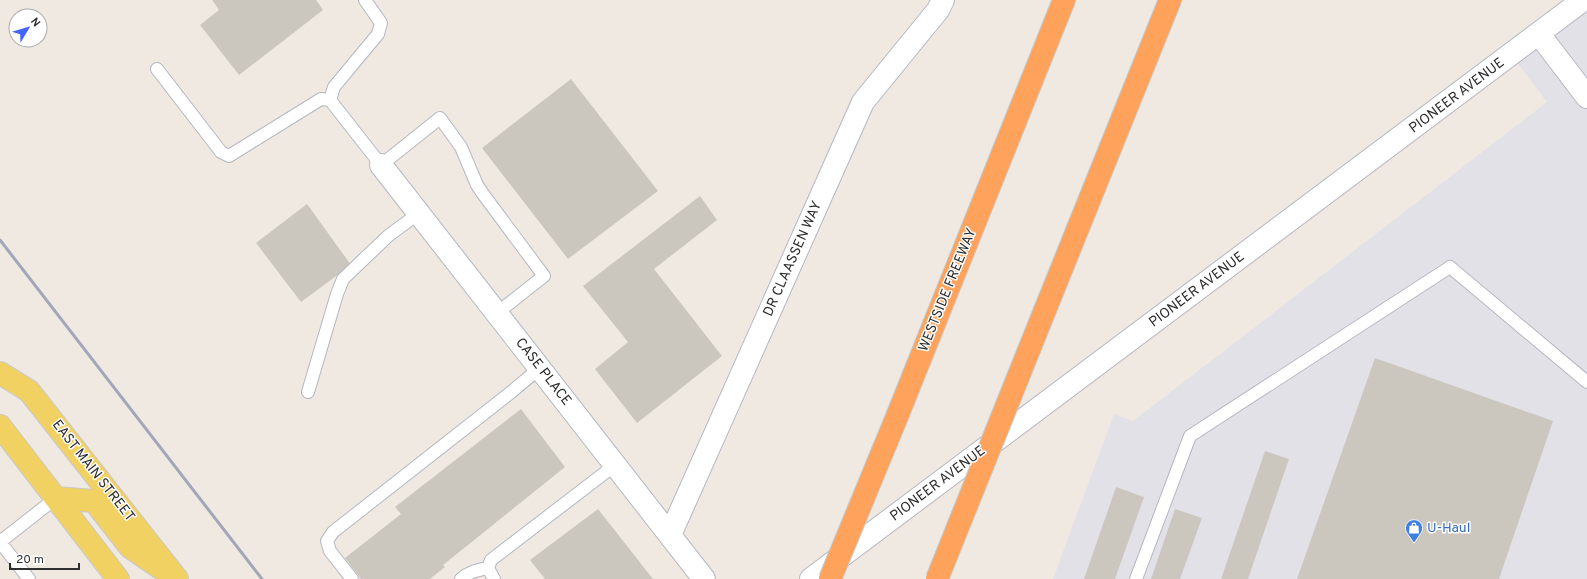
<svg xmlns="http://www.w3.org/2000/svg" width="1587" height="579" font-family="Overpass,sans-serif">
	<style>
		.industrial { fill: #e3e1e8 }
		.building { fill: #cbc7bf }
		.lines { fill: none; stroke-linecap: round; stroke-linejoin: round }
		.service-casing { stroke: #b4b7c1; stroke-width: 14 }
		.minor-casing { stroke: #b4b7c1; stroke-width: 24 }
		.tertiary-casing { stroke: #b4b7c1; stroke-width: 24 }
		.primary-casing { stroke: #c9c9c9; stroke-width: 24 }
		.motorway-casing { stroke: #c9c9c9; stroke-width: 24 }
		.service { stroke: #fff; stroke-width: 12 }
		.minor { stroke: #fff; stroke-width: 22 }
		.tertiary { stroke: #fff; stroke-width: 22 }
		.primary { stroke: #f2d163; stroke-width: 22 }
		.motorway { stroke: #ffa35c; stroke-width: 22 }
		.rail { stroke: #a3a6b8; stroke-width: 3 }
		.motorway-bridge-casing { stroke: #c9c9c9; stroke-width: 24; stroke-linecap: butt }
		.motorway-bridge { stroke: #ffa35c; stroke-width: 22 }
		.labels { text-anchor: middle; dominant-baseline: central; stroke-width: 3; stroke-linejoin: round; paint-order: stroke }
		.street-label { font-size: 14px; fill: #2e2e2e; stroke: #fff }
		.shop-label { font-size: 14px; fill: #366cbe; stroke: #fff; text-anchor: start }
	</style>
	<rect width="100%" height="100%" fill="#efe9e1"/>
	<path class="industrial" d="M1587,0v579h-534l61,-165 19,7 414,-319 -34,-45z"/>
	<path class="building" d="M212,0h104l7,10 -84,65 -39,-50 19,-15z
		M571,79l87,112 -90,68 -86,-111z
		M700,196l17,24 -63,49 68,87 -85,67 -42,-54 33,-27 -45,-56z
		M307,204l44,61 -50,37 -45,-59z
		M1375,358l178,63 -54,158h-202z
		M521,409l44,58 -122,98 2,2 -15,12h-69l-16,-21 56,-44 -6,-7z
		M1265,451l24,8 -41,120h-27z
		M1116,487l28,10 -29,82h-31z
		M598,509l55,70h-108l-15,-19z
		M1175,509l27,9 -22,61h-29z"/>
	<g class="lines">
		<g class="service-casing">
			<path id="service" d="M157,69l64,83 8,4 92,-57 9,1 51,65 59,-47 21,29 16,38 6,9 61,82 -47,37
				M330,100l4,-13 44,-53 3,-11 -16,-23
				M308,392l29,-98 6,-15 45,-43 31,-23
				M0,542l56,-44
				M0,542l29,37
				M352,579l-22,-28 -3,-10 6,-9 177,-139 30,-25
				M461,579c8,-7 16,-9 27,-11
				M494,579l-6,-11 3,-8 124,-95
				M1136,579l54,-143 260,-169 137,115"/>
		</g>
		<g class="minor-casing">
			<path id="minor" d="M1539,34l48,63
				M381,165l323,414
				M670,535l193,-433 75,-92 5,-10"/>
		</g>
		<g class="tertiary-casing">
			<path id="tertiary" d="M811,579l772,-579"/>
		</g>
		<g class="primary-casing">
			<path id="primary" d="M0,373l29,18 148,188
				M0,426l118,153
				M56,498l38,3 36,46 32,22"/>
		</g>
		<g class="motorway-casing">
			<path id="motorway" d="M1045,310l125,-310
				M898,414l166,-414"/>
		</g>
		<use href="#service" class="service"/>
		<use href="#minor" class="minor"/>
		<use href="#tertiary" class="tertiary"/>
		<use href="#primary" class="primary"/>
		<use href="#motorway" class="motorway"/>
		<path class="rail" d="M0,240l262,339"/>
		<g class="motorway-bridge-casing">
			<path id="motorway-bridge" d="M830,579l68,-165
				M937,579l108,-269"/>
		</g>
		<use href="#motorway-bridge" class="motorway-bridge"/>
	</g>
	<defs>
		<g id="shop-pin" transform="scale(0.9)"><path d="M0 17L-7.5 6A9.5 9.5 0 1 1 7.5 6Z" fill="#3f7fe0" stroke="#fff"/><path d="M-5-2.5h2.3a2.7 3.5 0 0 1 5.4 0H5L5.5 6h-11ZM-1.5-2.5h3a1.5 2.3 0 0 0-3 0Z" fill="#fff"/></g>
	</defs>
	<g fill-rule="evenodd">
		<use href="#shop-pin" x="1414" y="528"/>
	</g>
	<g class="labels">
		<g class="street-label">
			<text transform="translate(1457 96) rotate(-37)">PIONEER AVENUE</text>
			<text transform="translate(793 259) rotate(-66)">DR CLAASSEN WAY</text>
			<text transform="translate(948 290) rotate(-68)">WESTSIDE FREEWAY</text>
			<text transform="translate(1197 290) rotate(-37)">PIONEER AVENUE</text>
			<text transform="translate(543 372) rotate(52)">CASE PLACE</text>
			<text transform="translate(93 471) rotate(52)">EAST MAIN STREET</text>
			<text transform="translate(938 484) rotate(-37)">PIONEER AVENUE</text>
		</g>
		<g class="shop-label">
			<text x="1427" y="528">U-Haul</text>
		</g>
	</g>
	<g transform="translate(28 28) rotate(52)"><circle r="19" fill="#ffffff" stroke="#ababab"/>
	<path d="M0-3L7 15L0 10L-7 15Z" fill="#4264fb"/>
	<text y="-6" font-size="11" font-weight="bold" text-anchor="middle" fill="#2e2e2e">N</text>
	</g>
	<path d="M10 563v6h69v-6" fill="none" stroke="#2e2e2e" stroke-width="2"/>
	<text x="16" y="563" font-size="12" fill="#2e2e2e" stroke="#ffffff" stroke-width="3" paint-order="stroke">20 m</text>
</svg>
